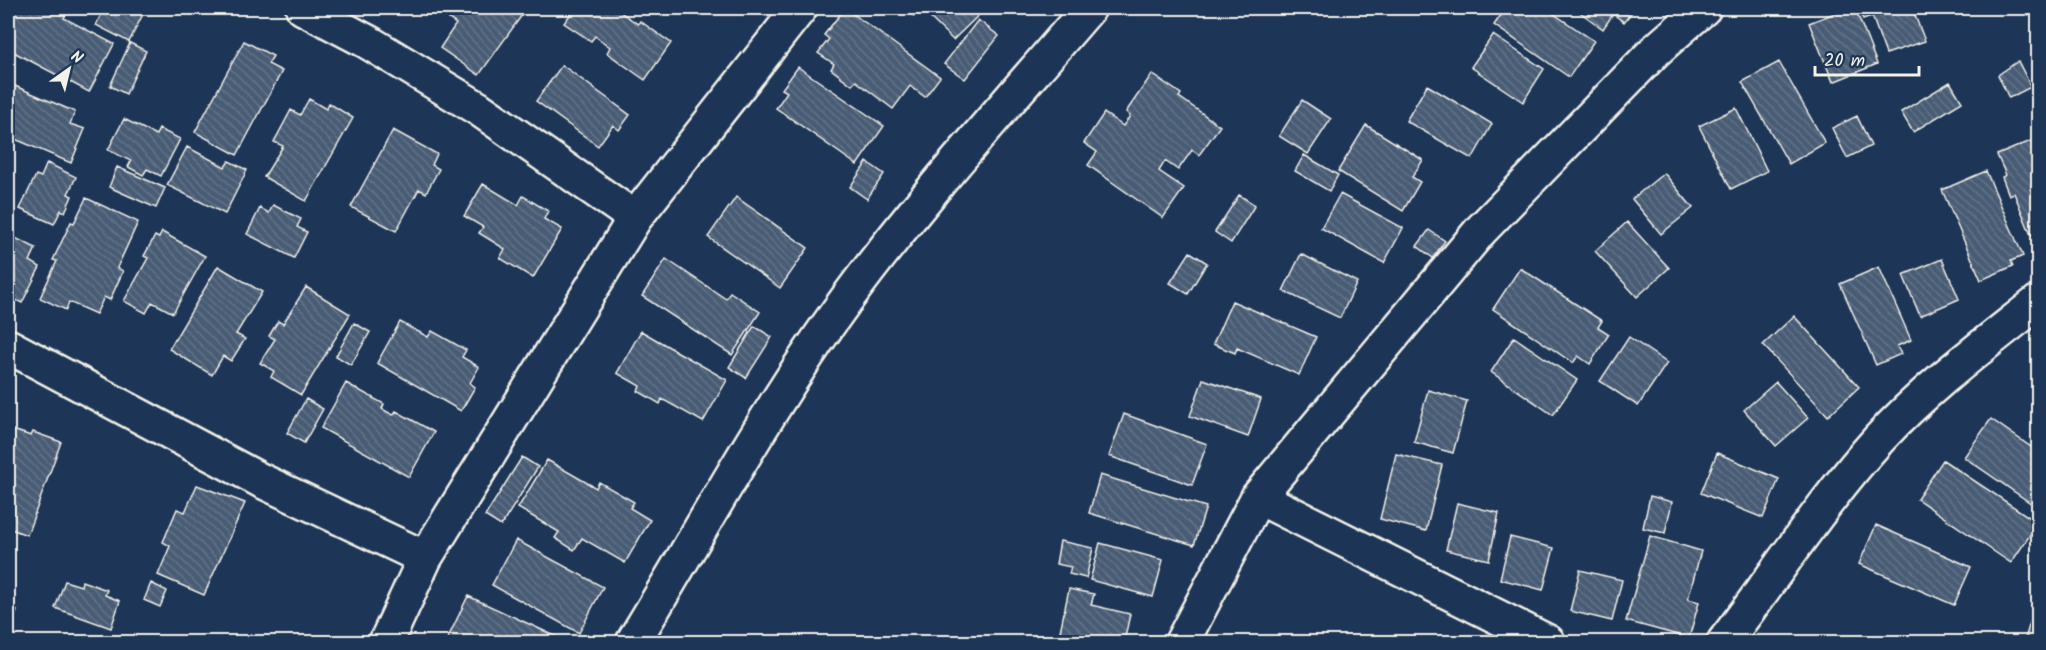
<svg xmlns="http://www.w3.org/2000/svg" width="2046" height="650" font-family="Kalam,sans-serif">
	<style>
		.building { fill: url(#building-back-hatch); stroke: #f4f1e8; stroke-width: 1.5 }
		.lines { fill: none; stroke-linecap: round; stroke-linejoin: round }
		.minor-casing { stroke: #f4f1e8; stroke-width: 38 }
		.minor { stroke: #1d3557; stroke-width: 33 }
	</style>
	<defs>
		<pattern id="building-back-hatch" width="6" height="6" patternUnits="userSpaceOnUse" patternTransform="scale(1.5)"><rect width="6" height="6" fill="#485b74"/><path d="M-1 5l2 2M0 0l6 6M5-1l2 2" fill="none" stroke="#637388"/></pattern>
	</defs>
	<rect width="100%" height="100%" fill="#1d3557"/>
	<filter id="ink" filterUnits="userSpaceOnUse"><feTurbulence type="fractalNoise" baseFrequency=".0167" numOctaves="2"/><feDisplacementMap in="SourceGraphic" scale="12" xChannelSelector="R" yChannelSelector="G"/><feConvolveMatrix kernelMatrix="1 2 1 2 8 2 1 2 1" color-interpolation-filters="sRGB"/></filter>
	<g filter="url(#ink)">
		<path class="building" d="M18,8h36l12,6 -2,4 50,26 -25,48 -81,-43v-21z
			M100,8h46l-17,34 -33,-17 8,-16z
			M457,8h70l-48,67 -39,-27 16,-24 -7,-5z
			M575,8h46l-2,3 19,13 2,-3 31,22 -26,37 -38,-27 3,-6 -15,-11 -4,5 -27,-18z
			M845,8l95,69 -15,20 -15,-11 -17,23 -37,-28 -4,4 -21,-16 3,-5 -16,-11 11,-14 -5,-4z
			M905,8h81l-33,32 -32,-31 -7,7z
			M1506,8h39l49,33 -25,36 -75,-52z
			M1579,8h56l-11,14 -11,-8 -10,15 -26,-19z
			M1848,8h7l22,56 -44,18 -24,-59z
			M1858,8h54l13,33 -39,13 -14,-38 -9,3z
			M978,20l21,16 -34,43 -21,-15z
			M1493,35l51,34 -21,33 -52,-35z
			M244,41l29,15 -5,8 14,7 -45,84 -42,-23z
			M130,43l16,8 -20,43 -16,-8z
			M2018,61l13,26 -22,11 -11,-23z
			M1779,62l46,81 -36,21 -47,-82z
			M562,65l68,50 -11,15 -6,-5 -15,21 -62,-45z
			M798,67l86,59 -27,39 -81,-57 11,-16 -5,-3z
			M1152,74l29,20 -2,3 41,29 -21,29 -7,-5 -14,20 -13,-9 -6,10 25,17 -21,30 -75,-53 9,-13 -13,-9 20,-30 19,13 7,-10 -4,-4z
			M1950,82l12,20 -49,30 -12,-20z
			M8,83l67,29 -5,12 15,5 -14,34 -63,-27z
			M1427,85l65,39 -20,35 -66,-38z
			M309,99l17,10 3,-6 24,15 -47,83 -42,-24 19,-31 -9,-4 17,-32 9,5z
			M1302,100l29,19 -23,35 -29,-18z
			M1736,108l31,63 -36,18 -32,-63z
			M1857,116l14,30 -24,12 -15,-30z
			M124,119l32,16 3,-6 21,10 -19,37 -14,-7 -4,6 -15,-8 3,-6 -23,-11z
			M1366,125l57,35 -11,17 8,5 -17,29 -65,-40z
			M393,130l44,24 -5,11 7,4 -13,24 -7,-4 -23,42 -45,-24z
			M2038,138v94l-7,3 -17,-42 -5,2 -7,-18 4,-2 -9,-20z
			M187,147l38,20 4,-6 18,9 -22,44 -58,-29z
			M1304,155l34,20 -9,16 -34,-20z
			M867,162l17,12 -17,25 -17,-12z
			M47,163l29,14 -8,17 4,2 -7,16 -4,-2 -7,14 -34,-15 16,-34 5,2z
			M117,167l48,21 -9,20 -47,-21z
			M1986,171l37,85 -12,5 2,5 -32,14 -39,-90z
			M1664,173l29,35 -32,26 -29,-35z
			M483,184l35,21 5,-9 25,15 -4,8 18,10 -29,49 -33,-20 5,-9 -26,-16 4,-6 -19,-11z
			M1340,194l63,34 -19,35 -63,-35z
			M1239,195l16,10 -24,38 -16,-11z
			M736,197l72,51 -28,40 -72,-51z
			M86,198l52,24 -21,46 6,3 -13,29 -6,-3 -8,17 -27,-12 -3,8 -26,-12 17,-37 -4,-1 18,-38 3,1z
			M273,205l28,14 -4,8 10,5 -13,26 -47,-24 13,-26 9,5z
			M1627,222l42,46 -32,29 -42,-46z
			M1429,230l16,11 -12,17 -16,-12z
			M162,232l43,24 -32,57 -21,-11 -6,11 -22,-12 24,-43 -4,-2 11,-20 4,2z
			M11,236l25,12 -6,13 10,6 -18,36 -14,-7v-55z
			M1190,252l17,11 -19,31 -18,-11z
			M1301,254l56,28 -17,36 -57,-27z
			M666,259l60,40 4,-7 30,20 -28,43 -90,-59z
			M1942,259l17,40 -39,17 -17,-41z
			M218,266l44,26 -26,42 9,5 -14,22 -8,-5 -11,19 -43,-26z
			M1879,267l32,73 -14,6 4,8 -25,11 -36,-81z
			M1520,268l82,53 -4,6 11,7 -19,30 -12,-8 -5,7 -80,-54z
			M306,287l44,27 -49,81 -30,-18 3,-6 -14,-8 15,-24 -6,-3 9,-15 5,3z
			M1232,301l84,36 -17,38 -62,-27 -2,5 -22,-9z
			M1794,316l65,71 -31,29 -65,-71z
			M400,322l28,15 4,-6 34,19 -4,7 17,10 -9,16 5,4 -14,24 -84,-48z
			M354,323l16,9 -19,33 -15,-9z
			M754,326l18,11 -26,41 -17,-11z
			M641,331l86,49 -24,42 -41,-23 -2,5 -22,-13 2,-5 -23,-13z
			M1514,337l63,43 -24,35 -62,-43z
			M1629,337l38,26 -29,43 -38,-25z
			M1203,379l58,20 -13,38 -58,-21z
			M1776,382l32,36 -32,28 -32,-36z
			M346,383l38,21 -2,5 11,6 3,-4 38,21 -25,45 -88,-49z
			M1428,390l39,11 -14,52 -39,-11z
			M306,399l17,10 -19,34 -17,-10z
			M1124,414l83,30 -15,41 -83,-29z
			M1991,419l47,33v56l-74,-51z
			M13,430l18,6 2,-4 28,10 -34,93 -19,-7v-84z
			M1717,453l62,26 -16,39 -62,-25z
			M1396,454l46,11 -16,66 -46,-12z
			M522,457l16,10 -37,59 -16,-10z
			M547,460l49,28 3,-6 35,20 -4,6 20,12 -25,43 -43,-25 -8,12 -19,-12 4,-6 -41,-24z
			M1943,460l95,63 -27,40 -94,-64z
			M1100,475l106,32 -12,38 -105,-32z
			M197,485l48,18 -41,92 -46,-20 12,-29 -7,-4 14,-33 8,3z
			M1650,496l22,6 -7,31 -22,-5z
			M1457,503l42,10 -10,47 -43,-10z
			M1876,525l95,42 -17,38 -95,-41z
			M1650,536l51,15 -13,48 11,3 -10,36 -63,-17z
			M1510,537l44,11 -11,42 -43,-11z
			M516,540l87,47 -24,46 -87,-48z
			M1060,541l33,7 -7,30 -17,-4 2,-7 -15,-3z
			M1100,543l63,17 -10,37 -63,-17z
			M1580,570l42,10 -10,41 -42,-10z
			M65,581l16,5 1,-5 25,9 -2,5 15,6 -9,27 -56,-20z
			M151,583l16,8 -7,16 -16,-7z
			M1069,589l25,5 -3,11 39,9 -6,28 -66,-1z
			M468,596l100,46h-122z
			M8,607l9,4 -9,23z
			M2034,610l4,1v31h-14z"/>
		<g class="lines">
			<g class="minor-casing">
				<path id="minor" d="M303,8l65,34 111,67 156,109
					M8,346l252,134 165,78
					M1258,497l290,145
					M386,642l39,-84 210,-340 165,-210
					M633,642c70,-114 134,-234 213,-342 75,-102 161,-196 243,-292
					M1182,642l76,-145 223,-267 174,-179 49,-43
					M1724,642c52,-67 98,-140 155,-203 48,-52 105,-94 159,-137"/>
			</g>
			<use href="#minor" class="minor"/>
		</g>
	</g>
	<rect width="2046" height="650" fill="none" stroke="#1d3557" stroke-width="30"/>
	<rect x="15" y="15" width="2016" height="620" fill="none" stroke="#f4f1e8" stroke-width="2" filter="url(#ink)"/>
	<g transform="translate(69 69) rotate(34)" stroke="#1d3557" stroke-width="4.5" paint-order="stroke">
	<path d="M0-4.5L10 22L0 15L-10 22Z" fill="#f4f1e8"/>
	<text y="-9" font-size="16" font-weight="bold" text-anchor="middle" fill="#f4f1e8">N</text>
	</g>
	<path d="M1815 66v9h104v-9" fill="none" stroke="#f4f1e8" stroke-width="3"/>
	<text x="1824" y="66" font-size="18" fill="#f4f1e8" stroke="#1d3557" stroke-width="4.5" paint-order="stroke">20 m</text>
</svg>
